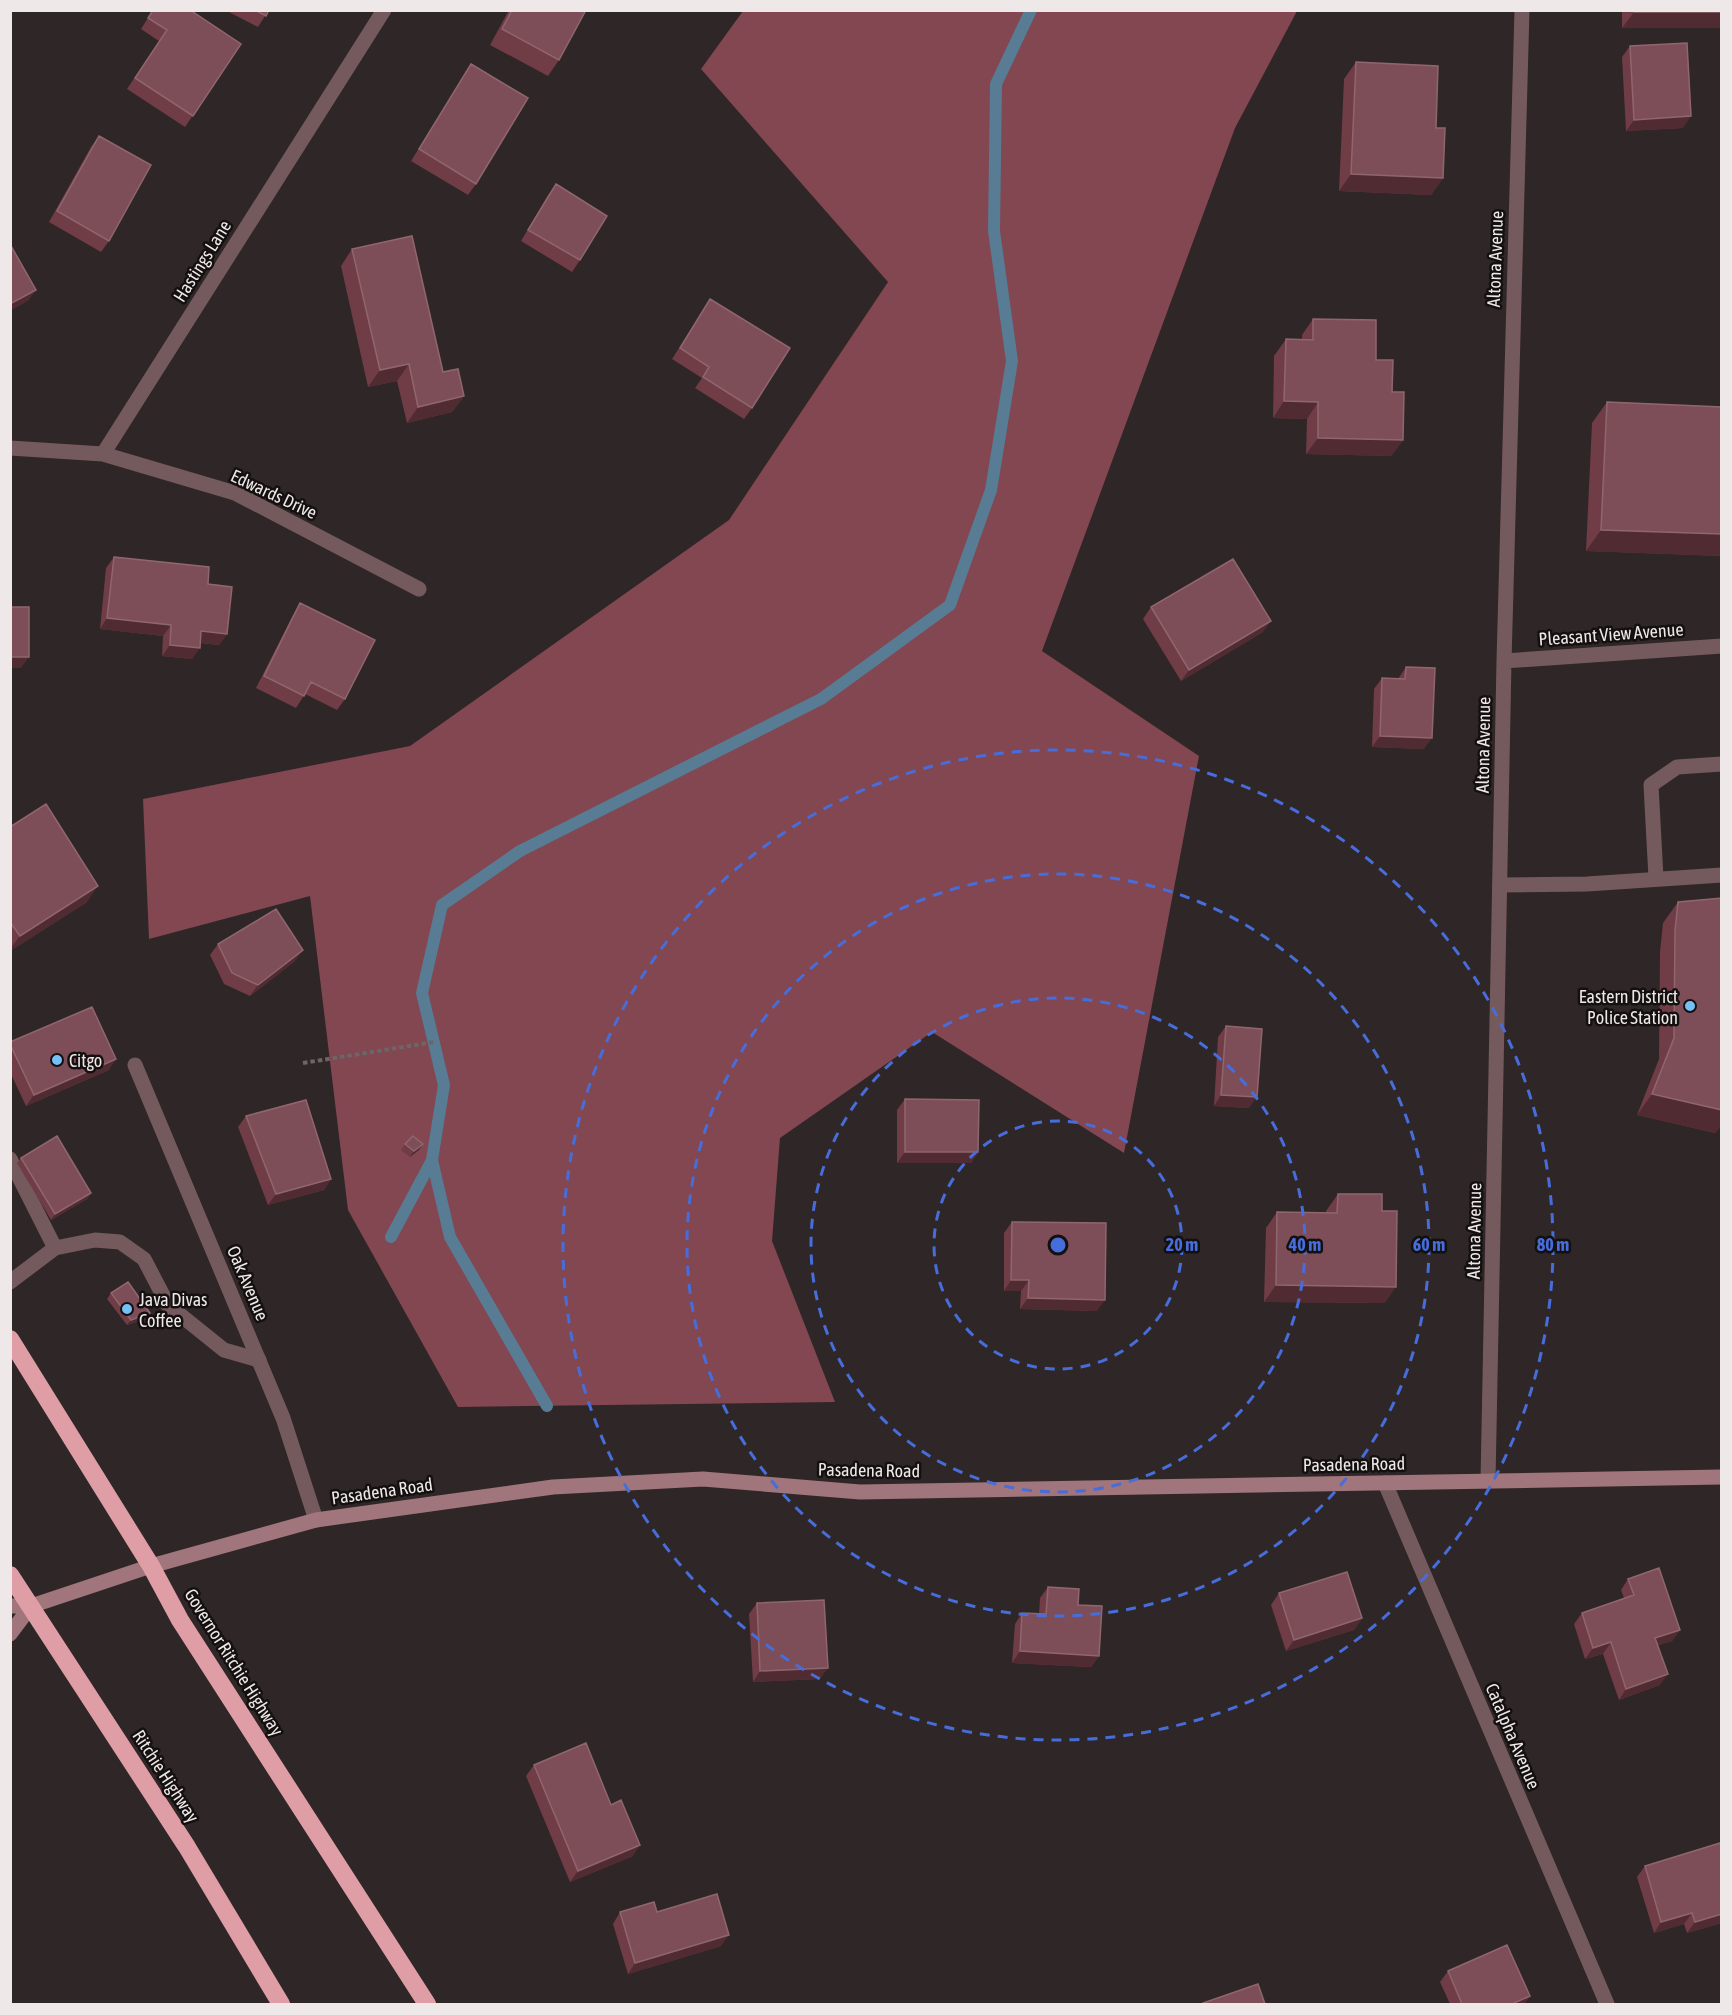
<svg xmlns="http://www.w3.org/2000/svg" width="1732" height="2015" font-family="'Asap Condensed',sans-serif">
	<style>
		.forest { fill: #824751 }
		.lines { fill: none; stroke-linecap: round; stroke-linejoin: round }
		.stream { stroke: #587c94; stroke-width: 12 }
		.path { stroke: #6d6566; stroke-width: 4; stroke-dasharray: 4.5 3; stroke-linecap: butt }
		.lane { stroke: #755a5d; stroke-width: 15 }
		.street { stroke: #755a5d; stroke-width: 15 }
		.secondary { stroke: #a0757b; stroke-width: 15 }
		.highway { stroke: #df9da6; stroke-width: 18 }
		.wall { fill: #703c46 }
		.shaded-wall { fill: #512b32 }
		.building { fill: #7e4e58; stroke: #90666e; stroke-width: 1.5 }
		.ring { fill: none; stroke: #476ddb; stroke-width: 3; stroke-dasharray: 10 8 }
		.poi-dot { fill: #75c0f6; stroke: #141010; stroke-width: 2 }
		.labels { text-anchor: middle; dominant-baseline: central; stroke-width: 5; stroke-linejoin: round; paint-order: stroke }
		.street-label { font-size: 18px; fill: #eee8e8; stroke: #141010 }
		.poi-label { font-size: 18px; fill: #eee8e8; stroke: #141010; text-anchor: start }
		.centre { fill: #476ddb; stroke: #141010; stroke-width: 3 }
		.ring-label { font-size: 18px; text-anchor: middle; font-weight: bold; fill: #476ddb; stroke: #141010; stroke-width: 5; stroke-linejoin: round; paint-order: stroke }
	</style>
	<rect width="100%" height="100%" fill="#2f2627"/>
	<path class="forest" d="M743,11h554l-62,117 -193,523 157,105 -75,397 -192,-121 -152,106 -8,103 63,161 -377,5 -110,-197 -38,-314 -161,43 -6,-140 267,-53 319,-226 159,-238 -187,-213z"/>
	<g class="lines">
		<path class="stream" d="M391,1237l41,-77
			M547,1406l-97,-169 -18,-77 12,-75 -22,-92 20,-88 78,-54 301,-152 129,-94 41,-115 21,-129 -18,-130 2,-147 35,-74"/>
		<path class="path" d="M303,1063l131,-21"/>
		<path class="lane" d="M1656,878l-5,-93 26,-18 45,-3
			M1500,885l87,-1 135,-9
			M10,1159l45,89 -45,34
			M55,1248l40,-8 25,2 24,17 24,46 56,45 35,10"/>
		<path class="street" d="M10,448l93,6 281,-444
			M103,454l132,39 184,96
			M1504,661l218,-15
			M135,1065l148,353 33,102
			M1488,1481l16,-820 18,-651
			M1385,1483l222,521"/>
		<path class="secondary" d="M10,1606h21l120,-40 165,-46 237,-33 150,-8 157,13 862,-15
			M10,1634l21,-28"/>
		<path class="highway" d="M10,1339l141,227 29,54 247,384
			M10,1575l177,272 94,157"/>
	</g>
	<path class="wall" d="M153,10l88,34 -56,83 -58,-38 32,-48 -18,-12z
		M225,10h44l-11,17z
		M509,10h77l-27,50 -11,16 -58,-31z
		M1622,10h100v18h-100z
		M1630,46l53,82 -57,3 -4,-74z
		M1356,62l80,66 7,50 -12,17 -92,-4 5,-112z
		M471,64l5,120 -8,11 -57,-34z
		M99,136l10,105 -8,11 -52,-30 42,-75z
		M556,184l24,76 -8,12 -51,-31 27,-46z
		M352,249l91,123 21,24 -12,16 -45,11 -10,-42 -29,6 -27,-121z
		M710,299l42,109 -8,11 -49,-31 7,-10 -30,-19z
		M1313,319l63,41 16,32 11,48 -12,16 -85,-2 1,-35 -34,-1 1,-62 12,-17 16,1v-5z
		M1607,402l115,5v149l-136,-5 6,-128z
		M114,557l94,27 19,50 -8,11 -19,-2 -8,16 -30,-3 1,-20 -63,-7 6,-61z
		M300,603l45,96 -8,11 -32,-16 -9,14 -40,-20 37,-73z
		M1151,607l112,25 -82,49 -38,-62z
		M1406,667l18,82 -52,-2 2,-58 8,-11 16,1z
		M10,827l77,75 -77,49z
		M1722,898v227l-7,8 -78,-18 22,-56 1,-107 3,-29 15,-21z
		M218,944l77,17 -45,35 -26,-12 -14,-29z
		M1226,1026l23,82 -35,-2 4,-69z
		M10,1042l99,28 -83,36 -16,-34z
		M905,1099l73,53 -7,11h-74v-53z
		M246,1116l85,63 -7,11 -56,15 -30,-78z
		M405,1144l14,6 -9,7 -9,-7z
		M21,1158l70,35 -4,6 -36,21 -34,-57z
		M1338,1194l44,17 3,92 -121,-1 2,-74 11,-16 49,1v-2z
		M1012,1222l85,89 -77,-2 1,-18h-17v-58z
		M111,1293l39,20 -4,6 -19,6 -20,-26z
		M1628,1579l52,51 -8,11 -14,4 2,40 -41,15 -16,-46 -18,5 -11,-35 8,-11 42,-15 -3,-8z
		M1048,1587l30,18 21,51 -8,11 -79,-4 3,-39 7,-11 17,1 1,-16z
		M1279,1593l83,25 -8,12 -68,21 -15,-46z
		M757,1603l63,76 -67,3 -4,-68z
		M534,1765l99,91 -63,26 -44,-106z
		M1645,1866l77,57 -35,10 -3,-9 -30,9 -17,-56z
		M620,1912h37l64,34 -93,28 -15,-50z
		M1448,1971l82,25 -6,8h-74l-10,-22z"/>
	<path class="shaded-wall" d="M1634,12h88v16h-100z
		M1691,116l-8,12 -57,3 8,-11z
		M1351,174l92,4 -12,17 -92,-4z
		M36,290l-8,11 -18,10v-7z
		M409,364l-12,17 -29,6 12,-17z
		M464,396l-12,16 -45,11 11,-16z
		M1284,401l34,1 -11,17 -34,-1z
		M1318,438l85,2 -12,16 -85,-2z
		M1601,530l121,4v22l-136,-5z
		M107,618l64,7 -8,11 -63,-7z
		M1271,621l-8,11 -82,49 8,-11z
		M201,631l26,3 -8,11 -26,-3z
		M170,645l30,3 -8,11 -30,-3z
		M10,657h19l-8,11h-11z
		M1380,736l52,2 -8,11 -52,-2z
		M98,886l-11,16 -77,49v-2l10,-13z
		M303,950l-8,11 -45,35 8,-11z
		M116,1059l-7,11 -83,36 8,-11z
		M1652,1094l70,16v15l-7,8 -78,-18z
		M1221,1095l36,2 -8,11 -35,-2z
		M423,1144l-4,6 -9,7 4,-6z
		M905,1152h73l-7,11h-74z
		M331,1179l-7,11 -56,15 8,-11z
		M91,1193l-4,6 -36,21 4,-6z
		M1011,1280h18l-8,11h-17z
		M1276,1285l120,2 -11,16 -121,-1z
		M1028,1298l77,2 -8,11 -77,-2z
		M150,1313l-4,6 -19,6 4,-5z
		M1362,1618l-8,12 -68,21 8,-11z
		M1680,1630l-8,11 -24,8 7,-11z
		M1611,1642l-8,12 -18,5 8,-11z
		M1020,1651l79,5 -8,11 -79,-4z
		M828,1668l-8,11 -67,3 7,-11z
		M1668,1674l-8,11 -41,15 7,-11z
		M640,1845l-7,11 -63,26 8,-11z
		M1692,1913l-8,11 -30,9 7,-11z
		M1722,1914v9l-35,10 8,-11z
		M729,1935l-8,11 -93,28 7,-11z
		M1530,1996l-6,8h-12z"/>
	<path class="building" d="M153,10h37l51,34 -48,72 -58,-38 32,-48 -19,-12z
		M255,10h14l-3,6z
		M512,10h74l-27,50 -57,-31z
		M1634,10h88v2h-88z
		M1687,43l4,73 -57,4 -4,-74z
		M1356,62l82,4 -2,62h9l-2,50 -92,-4z
		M471,64l57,34 -52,86 -57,-35z
		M99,136l52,29 -42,76 -52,-30z
		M556,184l51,32 -27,44 -52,-30z
		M412,236l31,136 15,-3 6,27 -46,11 -9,-43 -29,6 -28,-121z
		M10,244l26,46 -26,14z
		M710,299l80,49 -38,60 -49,-31 6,-10 -29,-19z
		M1313,319l63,1v40h17l-1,32h12l-1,48 -85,-2v-36l-34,-1 2,-62 27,1z
		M1607,402l115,5v127l-121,-4z
		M114,557l95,10 -1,17 24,3 -5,47 -26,-3 -1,17 -30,-3 1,-20 -64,-7z
		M1233,559l38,62 -82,49 -38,-63z
		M300,603l75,37 -30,59 -34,-17 -7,14 -40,-20z
		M10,607h19v50h-19z
		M1406,667l29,1 -3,70 -52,-2 2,-58 23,1z
		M46,804l52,82 -78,50 -10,-14v-95z
		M1722,898v212l-70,-16 22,-56 1,-107 3,-29z
		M276,909l27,41 -45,35 -26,-12 -14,-29z
		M92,1007l24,52 -82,36 -24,-51v-2z
		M1226,1026l36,3 -5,68 -36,-2z
		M905,1099l74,1 -1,52h-73z
		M306,1100l25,79 -55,15 -30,-78z
		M57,1136l34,57 -36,21 -34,-56z
		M413,1136l10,8 -9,7 -9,-7z
		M1338,1194h44v17h15l-1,76 -120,-2 1,-73 60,1z
		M1012,1222l94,1 -1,77 -77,-2 1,-18h-18z
		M128,1282l22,31 -19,7 -20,-27z
		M1659,1568l21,62 -25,8 13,36 -42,15 -15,-47 -18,6 -11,-35 52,-18 -6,-16z
		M1347,1572l15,46 -68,22 -15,-47z
		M1048,1587l31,2 -1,16 24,1 -3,50 -79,-5 2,-38 24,1z
		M824,1600l4,68 -68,3 -3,-68z
		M586,1743l25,62 10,-5 19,45 -62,26 -44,-106z
		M1720,1843l2,7v64l-27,8 -3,-9 -31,9 -16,-56z
		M717,1894l12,41 -94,28 -15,-51 34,-10 3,10z
		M1507,1945l23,51 -18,8h-50l-14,-33z
		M1258,1984l7,20h-62v-1z"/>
	<g class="ring">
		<circle cx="1058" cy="1245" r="124"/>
		<circle cx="1058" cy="1245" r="247"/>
		<circle cx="1058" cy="1245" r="371"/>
		<circle cx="1058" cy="1245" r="495"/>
	</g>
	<g class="poi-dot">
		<circle cx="1690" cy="1006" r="6"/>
		<circle cx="57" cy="1060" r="6"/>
		<circle cx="127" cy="1309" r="6"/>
	</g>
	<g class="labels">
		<g class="street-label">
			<text transform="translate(1495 259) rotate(-88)">Altona Avenue</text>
			<text transform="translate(202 261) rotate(-58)">Hastings Lane</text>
			<text transform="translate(274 494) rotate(25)">Edwards Drive</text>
			<text transform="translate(1611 634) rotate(-4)">Pleasant View Avenue</text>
			<text transform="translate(1483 745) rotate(-89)">Altona Avenue</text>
			<text transform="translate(1474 1231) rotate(-89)">Altona Avenue</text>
			<text transform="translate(248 1283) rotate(67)">Oak Avenue</text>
			<text transform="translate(1354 1464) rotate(-1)">Pasadena Road</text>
			<text transform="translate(869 1470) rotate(1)">Pasadena Road</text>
			<text transform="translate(382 1491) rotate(-8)">Pasadena Road</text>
			<text transform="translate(234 1662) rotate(58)">Governor Ritchie Highway</text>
			<text transform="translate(1513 1736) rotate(67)">Catalpha Avenue</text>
			<text transform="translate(166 1776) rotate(57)">Ritchie Highway</text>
		</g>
		<g class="poi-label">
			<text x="1678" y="996" text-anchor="end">Eastern District<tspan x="1678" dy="21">Police Station</tspan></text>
			<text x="69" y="1060">Citgo</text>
			<text x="139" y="1299">Java Divas<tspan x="139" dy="21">Coffee</tspan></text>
		</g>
	</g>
	<circle cx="1058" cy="1245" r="9" class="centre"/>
	<g class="ring-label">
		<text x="1182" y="1251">20 m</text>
		<text x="1305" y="1251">40 m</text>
		<text x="1429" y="1251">60 m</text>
		<text x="1553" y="1251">80 m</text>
	</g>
	<rect width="1732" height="2015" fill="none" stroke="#eee8e8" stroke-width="24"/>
</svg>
